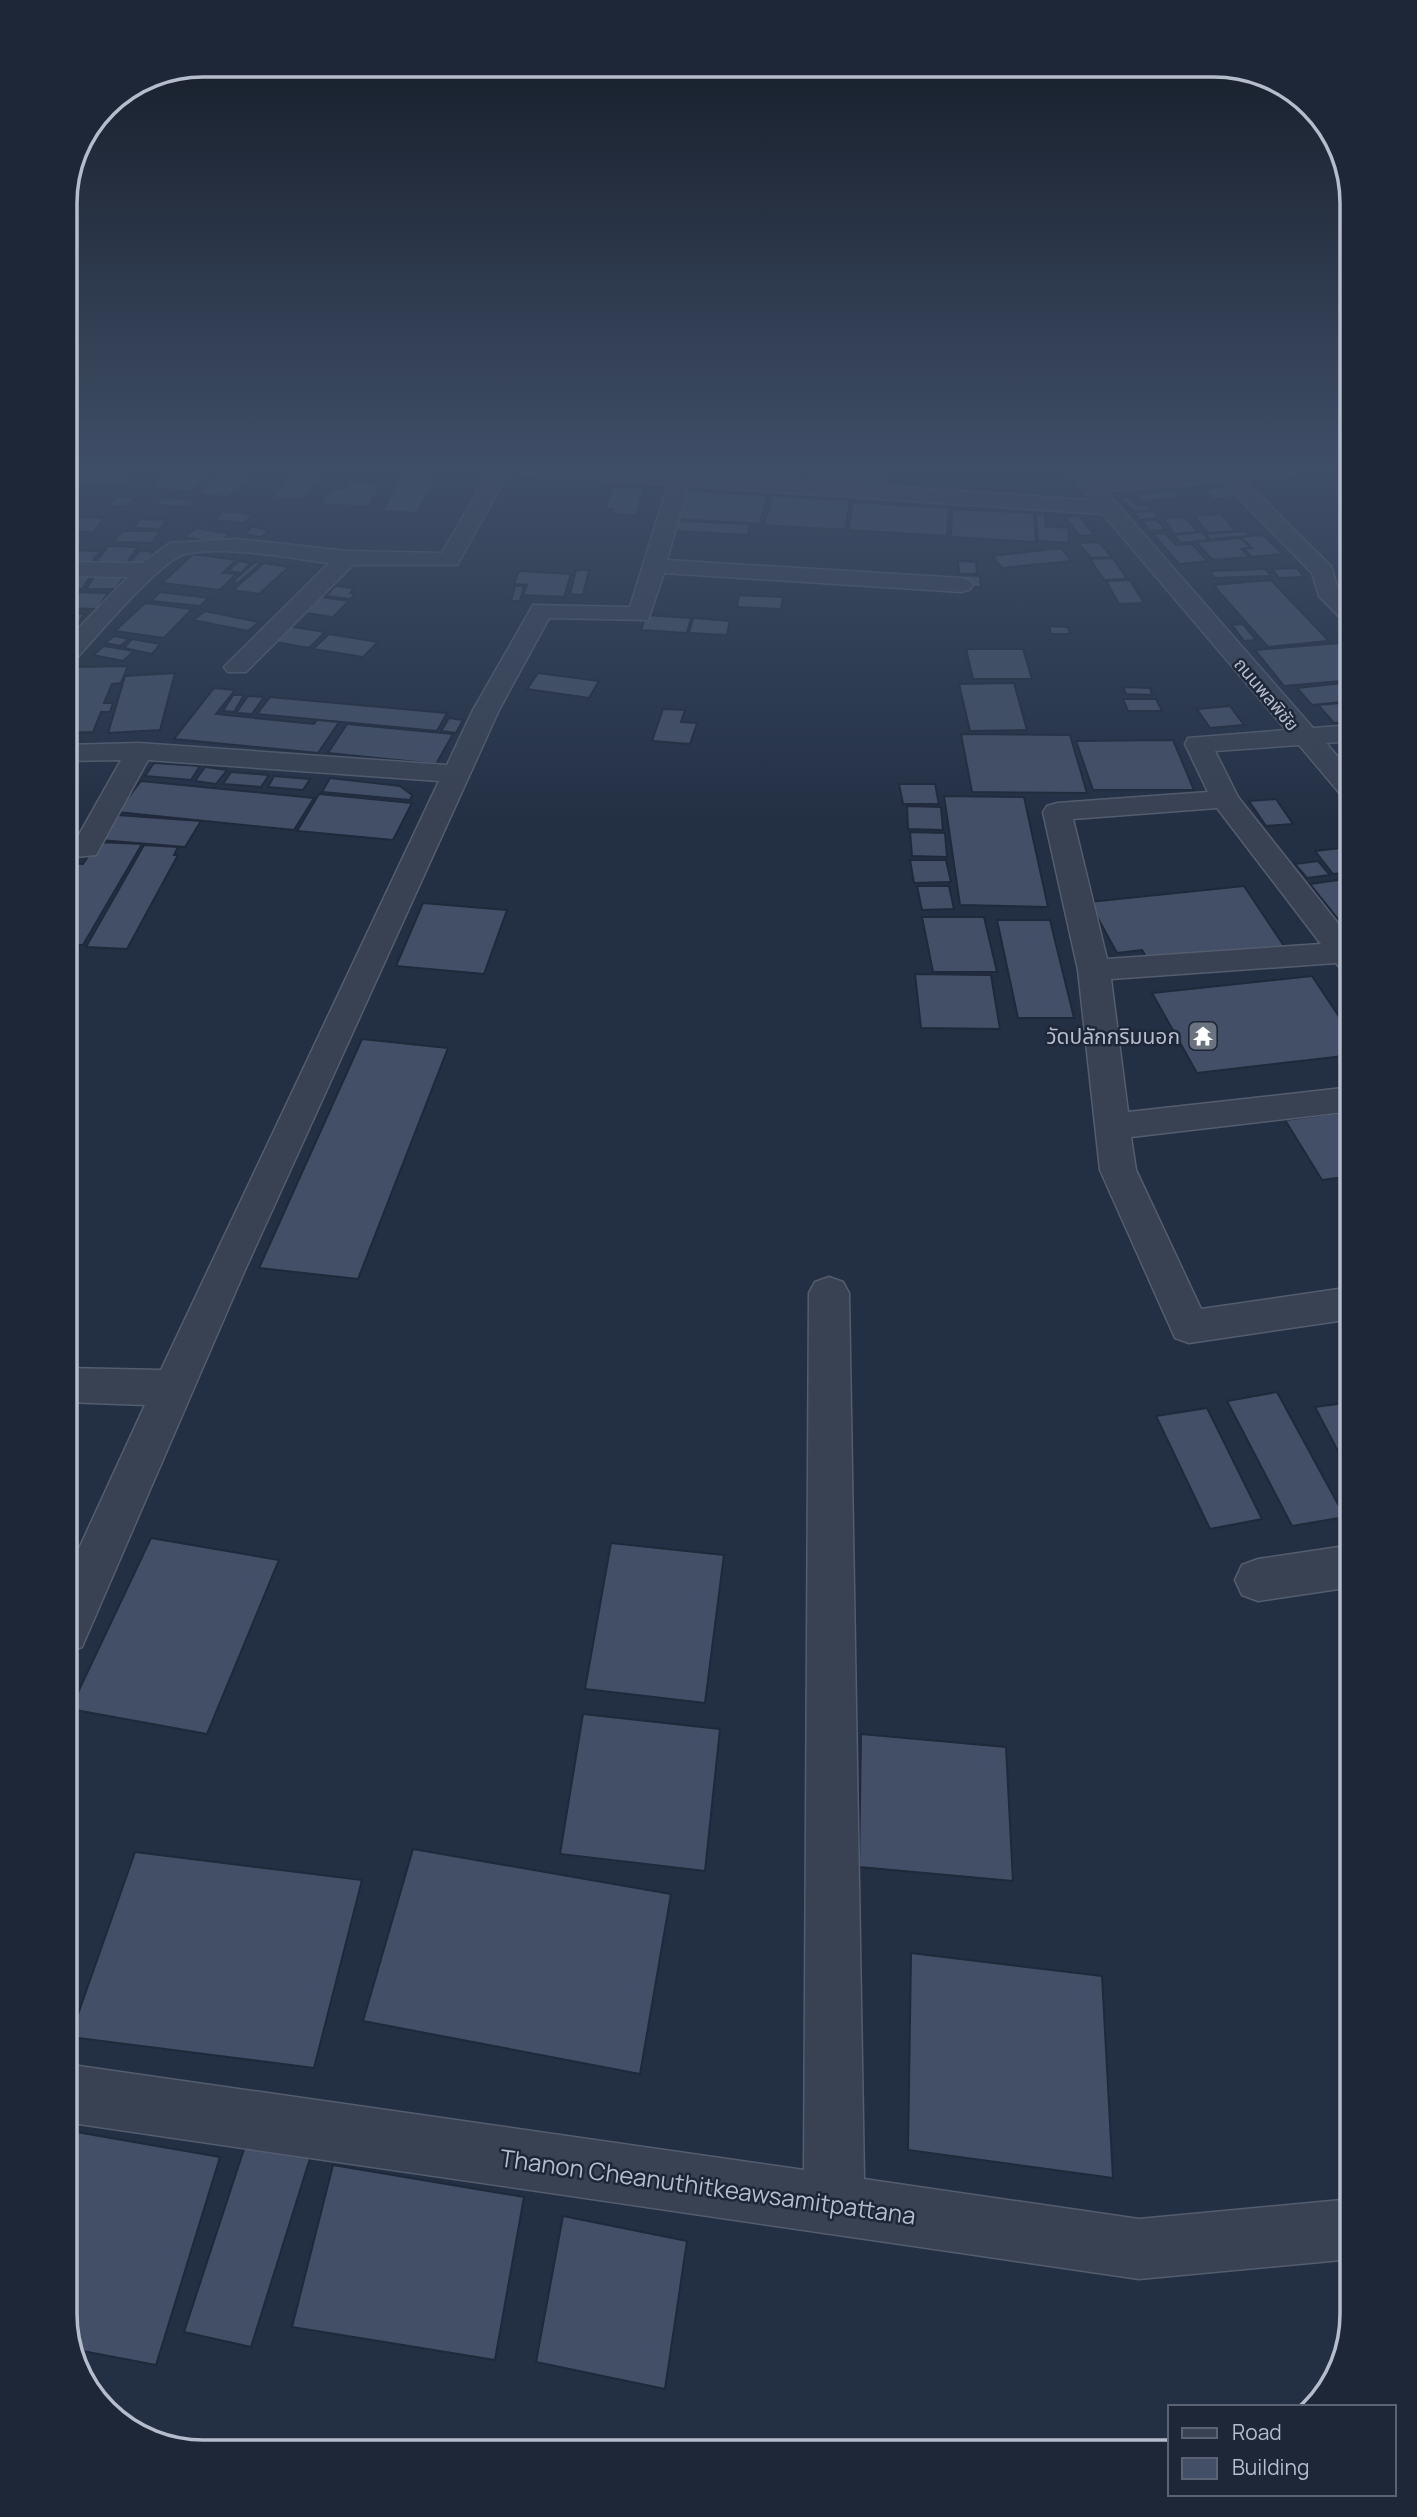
<svg xmlns="http://www.w3.org/2000/svg" width="1417" height="2517" font-family="Manrope,'Noto Sans Thai',sans-serif">
	<style>
		.building { fill: #424f66; stroke: #1f293a; stroke-width: 2 }
		.lines { fill: none; stroke-linecap: round; stroke-linejoin: round }
		.minor-casing { stroke: #535d6d; stroke-width: 3 }
		.minor { fill: #384253; fill-rule: evenodd }
		.labels { text-anchor: middle; dominant-baseline: central; stroke-width: 5; stroke-linejoin: round; paint-order: stroke }
		.far-street-label { font-size: 18px; fill: #b5bdcd; stroke: #1d2738 }
		.poi-label { font-size: 21px; fill: #b5bdcd; stroke: #1d2738; text-anchor: end }
		.near-street-label { font-size: 24px; fill: #b5bdcd; stroke: #1d2738 }
		.rim { fill: none; stroke: #b5bdcd; stroke-width: 3.5 }
	</style>
	<rect width="100%" height="100%" fill="#233044"/>
	<path class="building" d="M89,468h54l-4,5 -52,-3z
		M174,468h43l-27,24 -39,-4z
		M224,468l34,1 -30,28 -32,-4z
		M720,468h71l-3,10 -70,-4z
		M814,468h77l-4,17 -76,-6z
		M1104,468h35l6,7 -33,2z
		M1143,468h43l2,3 -40,3z
		M294,471l30,2 -23,27 -30,-2z
		M78,474l54,3 -8,9 -54,-3z
		M402,476l35,1 -20,36 -35,-2z
		M351,480l30,5 -13,22 -47,-3 10,-15h14z
		M613,487l31,1 -8,27 -24,-1 2,-5 -9,-1z
		M1230,487l9,10 -27,2 -9,-10z
		M688,491l79,4 -7,29 -82,-5z
		M1174,491l6,7 -37,3 -6,-7z
		M772,496l78,4 -5,30 -81,-5z
		M1129,496l9,10 9,-1 4,5 -17,1 -14,-14z
		M116,497h18l-8,9h-17z
		M162,498l33,2 -6,7 -34,-2z
		M853,502l96,6 -2,28 -99,-6z
		M952,509l82,4 2,29 -85,-5z
		M222,511l31,3 -9,9 -30,-3z
		M1154,511l3,7 -17,2 -7,-8z
		M1036,514h9l1,12 22,2 1,15 -31,-2z
		M1221,514l14,17 -27,2 -14,-17z
		M1079,516l15,19 -14,1 -14,-19z
		M65,517l39,1 -10,14 -29,-1z
		M1185,517l13,15 -23,2 -12,-16z
		M140,519l26,1 -6,9 -26,-1z
		M1157,520l8,10 -15,1 -8,-10z
		M678,521l72,3 -2,11 -73,-4z
		M252,527l17,3 -8,7 -17,-3z
		M196,528l34,6 -11,9 -35,-6z
		M122,531h38l-8,12 -38,-1z
		M1245,531l4,5 -39,3 -5,-5z
		M1202,532l7,8 -28,3 -7,-8z
		M1165,533l11,12 16,-1 16,17 -29,3 -26,-30z
		M1263,535l20,19 -31,3 -8,-8 8,-1 -11,-11z
		M1241,538l10,10 -10,1 8,8 -36,3 -17,-18z
		M1099,542l13,15 -21,1 -13,-15z
		M108,546l30,1 -15,21 -31,-1z
		M1061,548l11,13 -70,7 -10,-12z
		M65,550l35,1 -11,15h-24z
		M139,551l14,1 -11,15 -14,-1z
		M193,554l43,6 -13,13 13,1 -16,16 -58,-7z
		M1113,558l14,21 -23,1 -14,-21z
		M239,561l12,2 -10,10 -13,-2z
		M958,561l18,1 1,12h-18z
		M255,562l6,1 -23,20 -6,-1z
		M264,563l25,4 -30,27 -26,-4z
		M1297,568l7,9 -25,1 -7,-9z
		M1266,569l5,7 -57,2 -4,-7z
		M576,570h13l-6,25 -13,-1z
		M98,571l29,1 -11,17h-30z
		M519,571l52,3 -7,23 -41,-2 4,-10 -13,-1z
		M65,572h28l-11,17h-17z
		M962,575l18,1 1,11h-18z
		M1130,580l14,23 -25,1 -13,-23z
		M1271,580l58,61 -61,6 -55,-62z
		M335,586l19,2 -4,5 5,1 -5,5 -24,-3z
		M515,586h9l-4,15h-9z
		M65,592l43,1 -11,16 -32,-1z
		M160,592l49,6 -9,8 -49,-5z
		M739,595l44,2 -2,12 -44,-2z
		M321,597l28,4 -16,16 -28,-4z
		M145,603l47,6 -28,29 -49,-7z
		M205,611l54,11 -11,9 -55,-11z
		M65,614h19l-12,19h-7z
		M646,615l45,3 -4,15 -46,-3z
		M693,618l37,3 -3,14 -38,-2z
		M1243,624l13,16 -12,1 -12,-16z
		M287,626l38,6 -16,16 -39,-7z
		M1049,626l19,1 2,7h-19z
		M329,634l49,8 -15,15 -50,-8z
		M114,636l15,3 -9,7 -15,-3z
		M132,639l28,5 -8,10 -28,-6z
		M1340,643l12,14v23l-68,6 -29,-36z
		M104,646l30,5 -11,10 -30,-6z
		M966,649h57l9,30h-59z
		M128,666l-7,17 -9,1 -8,19h9l-3,9h-9l-8,20 -28,1v-46l9,-20z
		M175,673l-15,57 -52,3 17,-57z
		M538,673l61,8 -10,17 -62,-9z
		M1352,682v19l-40,4 -15,-17z
		M1014,683l13,47 -57,1 -11,-47z
		M1123,687l27,1 2,7 -26,-1z
		M214,688l21,2 -19,24 98,10 3,-4 22,2 -21,31 -144,-14z
		M233,695h11l-10,17 -11,-1z
		M248,696l16,1 -12,17 -16,-1z
		M270,697l177,16 -10,18 -180,-17z
		M1123,699h33l6,12h-34z
		M1352,702v20l-18,1 -16,-18z
		M1230,706l14,19 -34,3 -13,-19z
		M663,709l22,1 -4,12 16,1 -7,21 -38,-3z
		M449,718l14,2 -7,13 -15,-2z
		M347,724l106,10 -17,30 -108,-11z
		M961,734l109,1 17,58 -115,-1z
		M1173,740l21,50h-101l-17,-49z
		M154,763l46,3 -9,14 -46,-4z
		M205,767l22,3 -11,14 -21,-3z
		M231,772l38,3 -8,12 -38,-3z
		M274,776l36,3 -7,11 -35,-3z
		M330,778l70,8 12,9 -2,5 -88,-8z
		M141,781l173,17 -20,32 -177,-18z
		M899,784h36l4,20h-36z
		M319,794l93,9 -19,37 -96,-9z
		M944,796l80,1 24,110 -88,-2z
		M1276,799l17,25 -27,2 -17,-25z
		M907,806l34,1 2,23 -35,-1z
		M117,815l84,6 -16,26 -85,-7z
		M910,832l35,1 2,24 -35,-1z
		M97,842l45,2 -59,101h-18v-78l2,-4 16,1z
		M144,845l34,2 -4,8h4l-51,94 -41,-2z
		M1341,848l11,14v10l-19,2 -18,-23z
		M910,860h36l5,22 -37,1z
		M1318,861l12,14 -23,3 -12,-14z
		M1352,878v46h-10l-32,-40z
		M917,886h32l5,23 -32,1z
		M1244,886l42,63 -136,14 -8,-13 -25,3 -28,-51z
		M423,903l84,7 -23,64 -88,-8z
		M922,917h62l13,55h-64z
		M997,920h53l24,98h-56z
		M915,974l76,1 9,54 -79,-1z
		M1312,976l40,60v19l-155,18 -45,-80z
		M362,1039l86,9 -90,231 -99,-11z
		M1352,1111v65l-30,4 -37,-60z
		M1277,1392l68,125 -53,9 -65,-125z
		M1352,1402v76l-37,-71z
		M1207,1408l55,111 -52,10 -54,-113z
		M151,1538l128,22 -72,174 -137,-25z
		M611,1543l113,12 -19,148 -120,-14z
		M583,1714l137,15 -15,142 -145,-17z
		M861,1734l145,13 7,134 -154,-14z
		M413,1849l258,45 -31,180 -277,-53z
		M135,1852l227,28 -48,188 -244,-31z
		M911,1953l191,23 11,202 -205,-28z
		M65,2130l155,27 -64,208 -84,-16 -7,-35z
		M248,2137l64,15 -61,195 -67,-15z
		M333,2165l191,32 -29,163 -203,-33z
		M563,2216l124,25 -22,148 -129,-27z"/>
	<g class="lines">
		<g class="minor-casing">
			<path id="minor" d="M491,468h20l-54,97h-104l-107,107h-18l-4,-5 105,-104c-40,-5 -105,-18 -144,-9 -26,7 -90,85 -111,107l-9,2v-21l63,-65 -63,-1v-14l77,1 28,-20 67,-4 110,12 95,2z
				M513,468h104l474,32 -26,-32h21l10,11 124,-11h83l-10,6 -50,5 88,87 7,23 14,14v21l-8,-2 -25,-26 -7,-23 -90,-92 -116,10 207,237 39,-3v16l-26,2 26,30v25l-10,-2 -43,-51 -84,6 23,46 114,144v31l-11,-3 -5,-6 -225,16 17,133 224,-25v24l-221,26 5,33 65,139 151,-22v32l-163,24 -14,-5 -75,-168 -22,-200 -35,-158 4,-6 10,-3 151,-11 -23,-48 3,-6 98,-8 -183,-216 -415,-28 -21,74 294,18 8,2 4,5 -4,5 -8,2 -297,-19 -16,47 -99,-2 -50,92 -254,560 -163,377 -17,6v-74l80,-174 -80,-3v-34l96,2 278,-589 -291,-21 -52,95 -31,3v-18h11l45,-80 -56,1v-16l74,-2 308,22 26,-55 60,-105 97,2 38,-123 -145,-10zM1217,808l104,136 -214,15 -34,-140z
				M829,1277l14,5 6,11 15,886 275,40 213,-20v60l-213,20 -1074,-157v-58l739,106 5,-877 6,-11z
				M1352,1545v42l-94,14 -16,-6 -7,-15 7,-15 16,-6z"/>
		</g>
		<use href="#minor" class="minor"/>
	</g>
	<linearGradient id="sky" x2="0" y2="1"><stop stop-color="#131a25"/><stop offset="0.57" stop-color="#3f4e67"/><stop offset="1" stop-color="#3f4e67" stop-opacity="0"/></linearGradient>
	<rect width="1417" height="821" fill="url(#sky)"/>
	<defs>
		<g id="temple-square" transform="scale(1.575)"><rect x="-9" y="-9" width="18" height="18" rx="4" fill="#6b7280" stroke="#1d2738"/><path d="M0-6L5-2H3V0L6.5 2.5H4V6H1.5V3h-3V6H-4V2.5H-6.5L-3 0V-2H-5Z" fill="#fff"/></g>
	</defs>
	<g fill-rule="evenodd">
		<use href="#temple-square" x="1203" y="1036"/>
	</g>
	<g class="labels">
		<g class="far-street-label">
			<text transform="translate(1267 694) rotate(50)">ถนนพลพิชัย</text>
		</g>
		<g class="poi-label">
			<text x="1180" y="1036">วัดปลักกริมนอก</text>
		</g>
		<g class="near-street-label">
			<text transform="translate(708 2186) rotate(8)">Thanon Cheanuthitkeawsamitpattana</text>
		</g>
	</g>
	<path d="M0 0H1417V2517H0ZM203 77H1214A126 126 0 0 1 1340 203V2314A126 126 0 0 1 1214 2440H203A126 126 0 0 1 77 2314V203A126 126 0 0 1 203 77Z" fill="#1d2738" fill-rule="evenodd"/>
	<path class="rim" d="M203 77H1214A126 126 0 0 1 1340 203V2314A126 126 0 0 1 1214 2440H203A126 126 0 0 1 77 2314V203A126 126 0 0 1 203 77Z"/>
	<rect x="1168" y="2405" width="228" height="91" fill="#1d2738" stroke="#5a6374" stroke-width="2"/>
	<rect x="1182" y="2428" width="35" height="10" fill="#384253" stroke="#5a6374" stroke-width="2"/>
	<text x="1232" y="2440" font-size="21" fill="#b5bdcd">Road</text>
	<rect x="1182" y="2458" width="35" height="21" fill="#424f66" stroke="#5a6374" stroke-width="2"/>
	<text x="1232" y="2475" font-size="21" fill="#b5bdcd">Building</text>
</svg>
